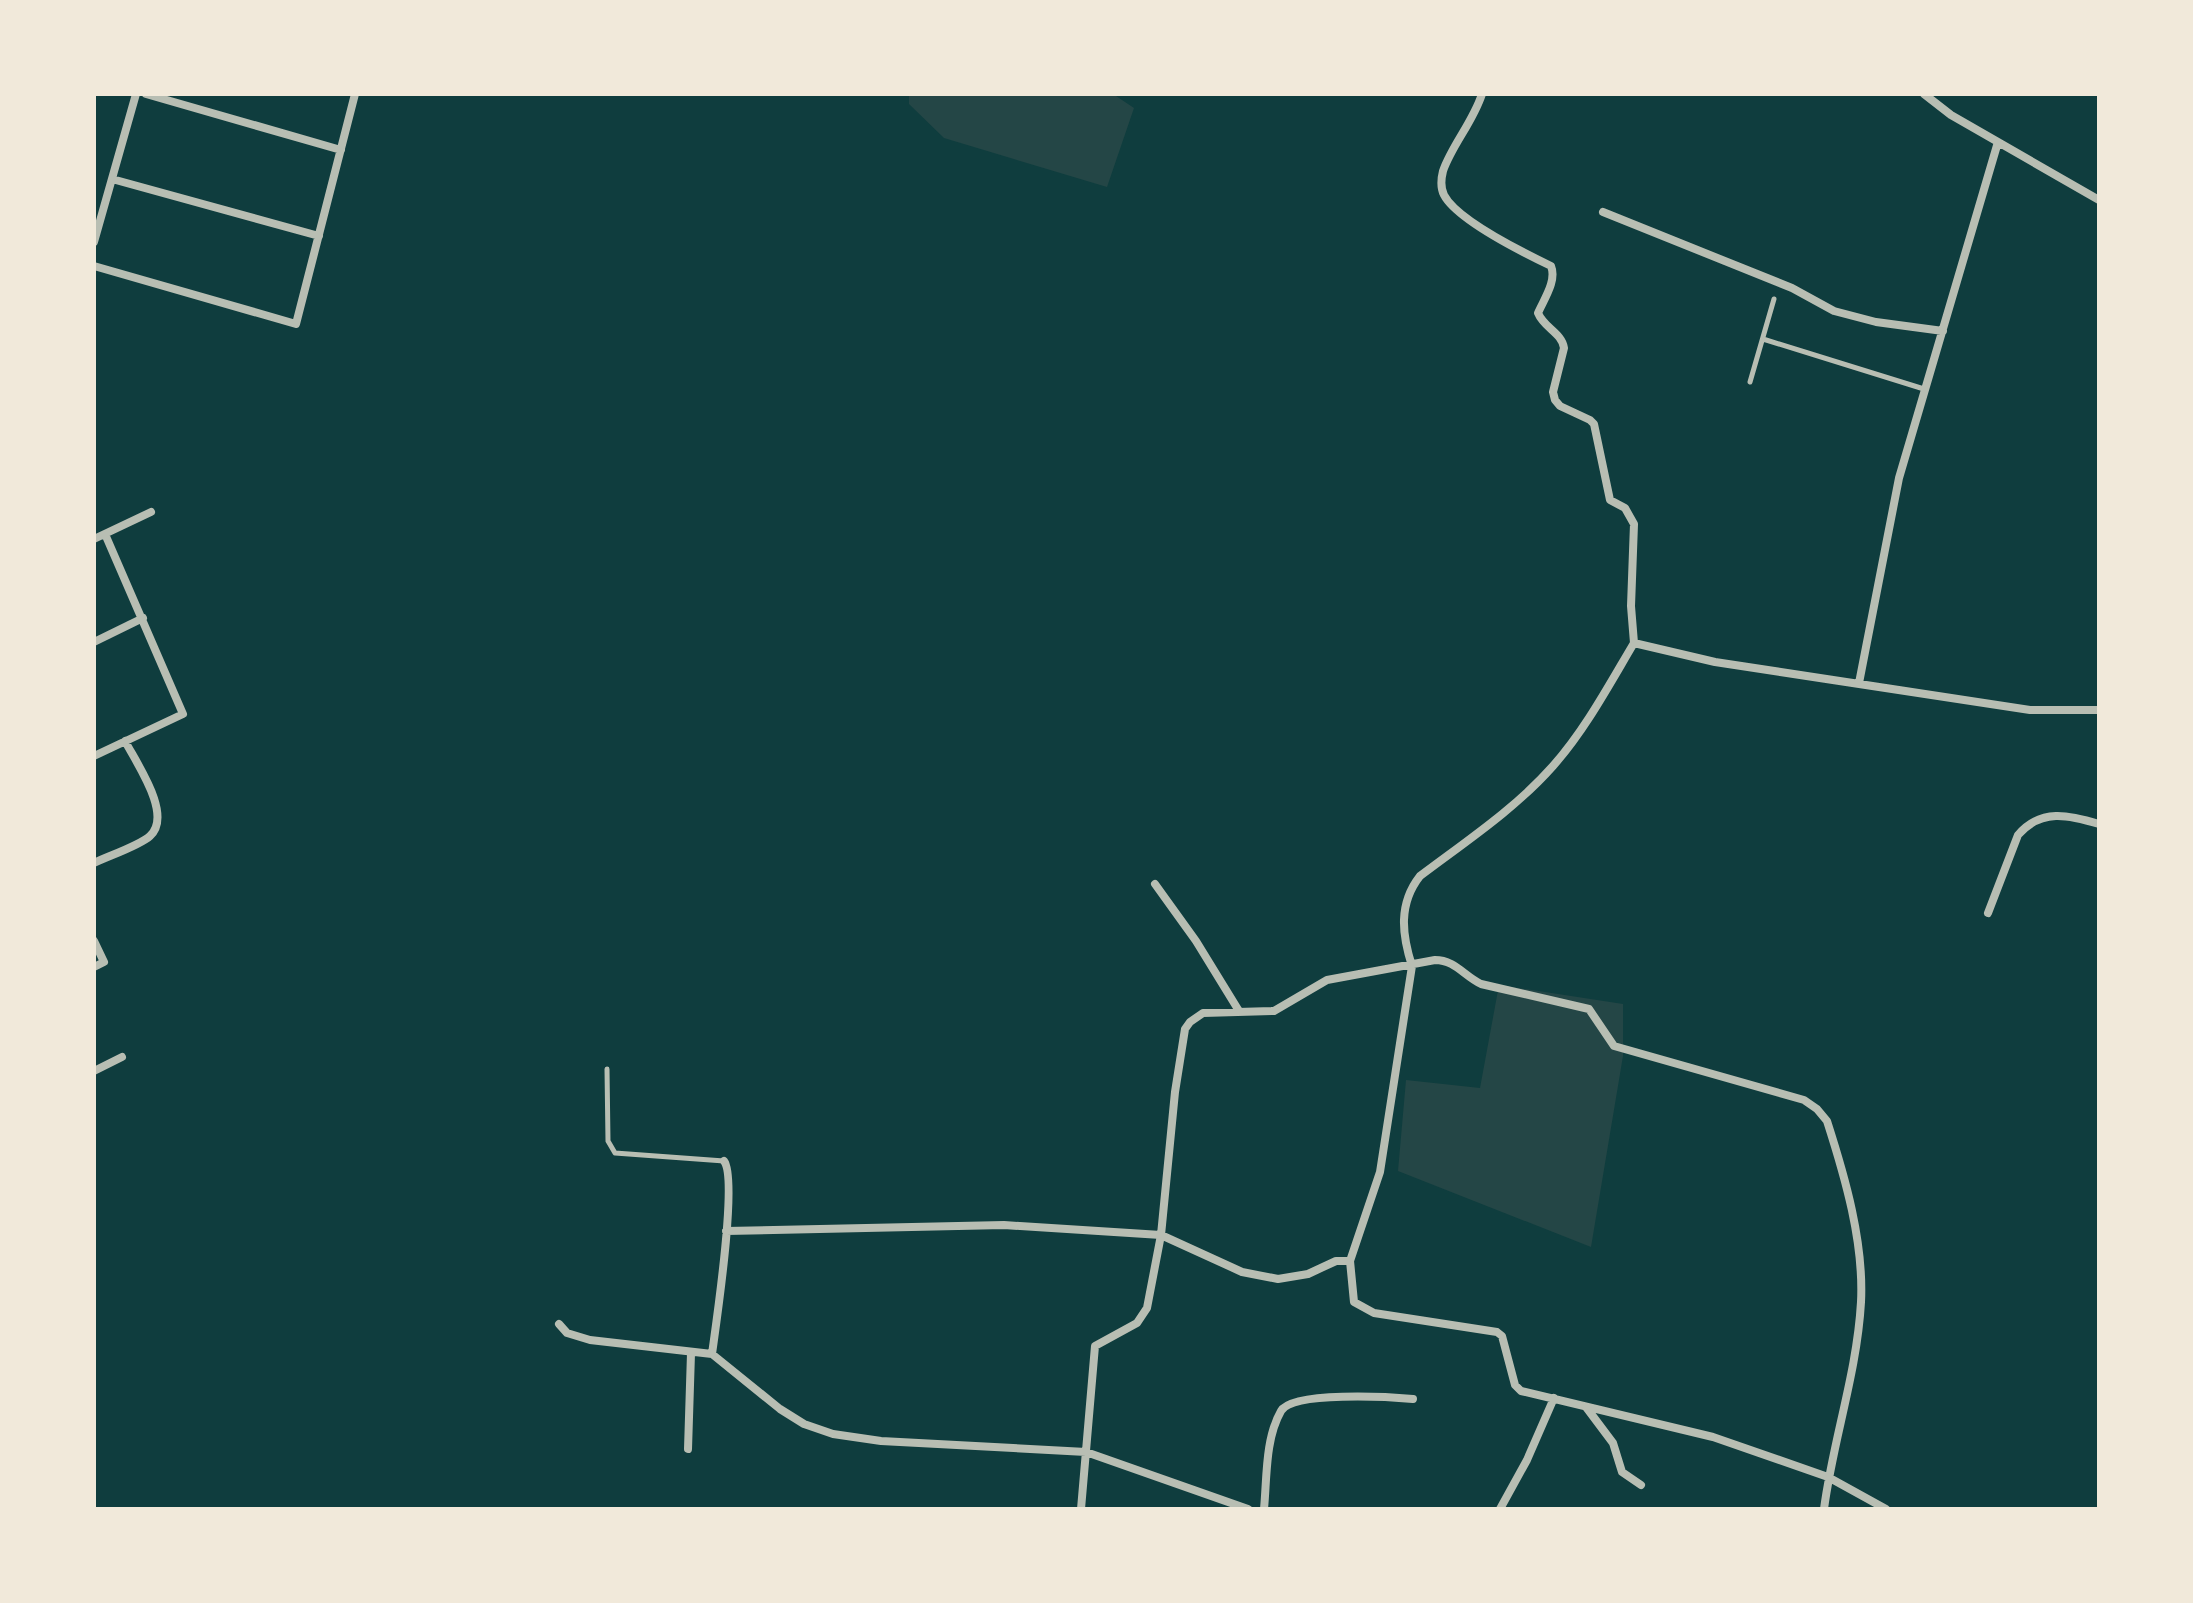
<svg xmlns="http://www.w3.org/2000/svg" width="2193" height="1603" font-family="'IBM Plex Sans',sans-serif">
	<style>
		.green { fill: #244646 }
		.lines { fill: none; stroke-linecap: round; stroke-linejoin: round }
		.service { stroke: #b8beb3; stroke-width: 5 }
		.minor { stroke: #b8beb3; stroke-width: 8 }
	</style>
	<rect width="100%" height="100%" fill="#0f3d3e"/>
	<path class="green" d="M909,94h204l21,14 -27,79 -163,-49 -35,-34z
		M1499,985l124,19v52l-32,191 -193,-76 8,-91 74,8z"/>
	<g class="lines">
		<path class="service" d="M1763,339l161,50
			M1750,382l24,-83
			M607,1069l1,72 7,12 109,8"/>
		<path class="minor" d="M146,94l195,56
			M1482,94c-9,28 -30,51 -39,77 -2,8 -3,16 1,24 13,25 80,58 107,71 6,15 -7,33 -13,47 6,15 24,20 26,35l-11,44 2,8 5,6 30,14 4,4 16,76 15,8 9,16 -3,82 3,37
			M1924,94l27,21 148,85
			M112,179l207,57
			M1603,212l189,76 42,23 42,11 67,9
			M94,242l42,-148
			M94,266l202,58 59,-230
			M94,539l57,-27
			M94,642l49,-24
			M1859,683l40,-205 99,-336
			M94,756l89,-42 -78,-180
			M94,863c14,-7 45,-17 56,-27 23,-21 -13,-72 -25,-95
			M1155,884l41,57 43,70
			M1988,913l30,-78c23,-27 51,-20 81,-11
			M94,941l10,21 -10,5
			M94,1071l28,-14
			M726,1231l278,-6 157,10 81,37 36,7 30,-5 28,-13h14
			M559,1324l8,9 23,7 122,14 68,55 24,15 29,10 48,7 205,11 162,57
			M712,1354c4,-30 26,-175 12,-193
			M1586,1407l27,36 9,29 19,13
			M688,1449l3,-96
			M1081,1509l14,-163 42,-23 10,-15 14,-73 14,-143 10,-63 5,-7 13,-9 71,-2 53,-31 108,-20c20,0 29,16 46,24l108,25 25,37 190,54 13,9 10,12c18,56 37,121 34,181 -4,71 -28,138 -37,207
			M1264,1509c3,-31 1,-70 17,-98 11,-20 109,-14 132,-12
			M1500,1509l27,-49 27,-62
			M1886,1509l-58,-32 -115,-40 -192,-46 -6,-6 -13,-49 -5,-4 -123,-19 -20,-11 -4,-41 30,-89 32,-206c-10,-31 -14,-62 8,-90 45,-34 95,-67 133,-110 32,-36 56,-81 81,-123l81,19 315,48h69"/>
	</g>
	<rect width="2193" height="1603" fill="none" stroke="#f1e9da" stroke-width="192"/>
</svg>
